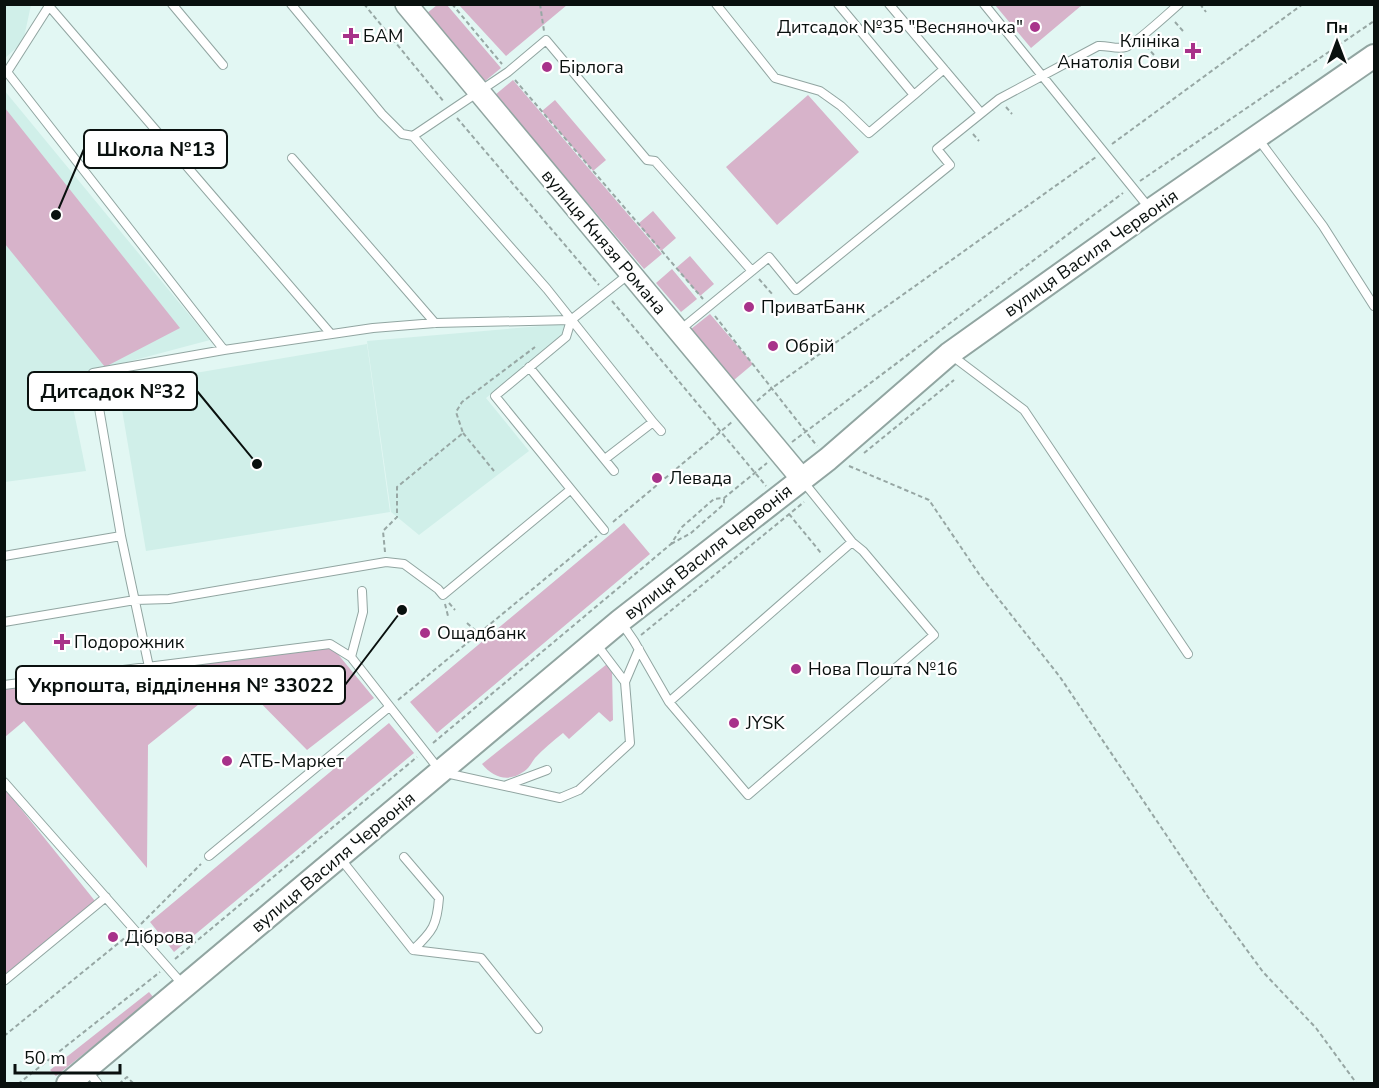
<svg xmlns="http://www.w3.org/2000/svg" width="1379" height="1088" font-family="'Nunito Sans',sans-serif">
	<style>
		.built { fill: #d0efe9 }
		.green { fill: #d7b3ca }
		.lines { fill: none; stroke-linecap: round; stroke-linejoin: round }
		.lane-casing { stroke: #91a5a1; stroke-width: 10 }
		.secondary-casing { stroke: #91a5a1; stroke-width: 24 }
		.primary-casing { stroke: #91a5a1; stroke-width: 26 }
		.path { stroke: #97a7a4; stroke-width: 2; stroke-dasharray: 4.5 3; stroke-linecap: butt }
		.lane { stroke: #fff; stroke-width: 8 }
		.secondary { stroke: #fff; stroke-width: 21 }
		.primary { stroke: #fff; stroke-width: 22 }
		.poi-dot { fill: #a8328a; stroke: #fff; stroke-width: 2 }
		.labels { text-anchor: middle; dominant-baseline: central; stroke-width: 4.5; stroke-linejoin: round; paint-order: stroke }
		.poi-label { font-size: 18px; fill: #09100e; stroke: #fff; text-anchor: start }
		.street-label { font-size: 18px; fill: #09100e; stroke: #fff }
		.leader { fill: none; stroke: #09100e; stroke-width: 2 }
		.callout-dot { fill: #09100e; stroke: #fff; stroke-width: 2 }
		.callout { fill: #fff; stroke: #09100e; stroke-width: 2 }
		.callout-label { font-size: 20px; text-anchor: middle; font-weight: bold; fill: #09100e }
	</style>
	<rect width="100%" height="100%" fill="#e2f7f3"/>
	<path class="built" d="M5,5h26l-8,37 -18,16z
		M4,90l206,250 -143,38 19,93 -81,11z
		M564,324l5,7 -83,67 43,53 -110,84 -28,-23 -24,-171z
		M367,344l23,168 -244,39 -28,-165z"/>
	<path class="green" d="M437,5h10l54,63 -17,14 -58,-68z
		M459,5h108l-61,51z
		M995,5h87l-51,43z
		M513,80l149,174 -18,15 -149,-174z
		M808,95l51,57 -82,73 -51,-58z
		M555,100l51,60 -13,11 -51,-60z
		M4,108h1l175,220 -75,39 -100,-123z
		M653,211l23,27 -15,13 -23,-27z
		M690,256l24,28 -14,12 -24,-28z
		M672,269l25,30 -16,13 -25,-29z
		M710,314l43,50 -19,16 -43,-51z
		M624,523l26,31 -213,179 -27,-31z
		M332,647l42,51 -67,52 -73,-74 -86,69 -1,123 -123,-147 -19,16 -1,-49z
		M607,664l5,6 1,50 -3,2 -11,-10 -30,27 -6,-6c-10,8 -20,16 -28,25 -3,4 -5,8 -8,11 -16,14 -33,10 -45,-5z
		M389,723l25,30 -240,199 -24,-30z
		M5,789l90,112 -90,74h-1z
		M149,992l5,6 -98,78 -6,-6z"/>
	<g class="lines">
		<g class="lane-casing">
			<path id="lane" d="M50,4l-1,2 282,328
				M172,4l51,61
				M291,4l91,110 20,20 11,2
				M716,4l59,74 45,13 21,15 28,27 45,-38
				M838,4l76,91 30,-26
				M889,4l92,109
				M984,4l166,205
				M7,72l42,-66 -1,-2
				M4,74l3,-2 217,278 149,-22 62,-5 136,-3 58,-46
				M1259,140l64,86 51,80
				M292,158l143,165
				M571,320l-5,17 -71,59 109,134
				M680,330l89,-73 27,33 154,-125 -13,-16 62,-50 99,-53c9,-1 19,4 28,1 8,-2 44,-35 53,-43
				M951,355l73,55 164,244
				M529,367l85,104
				M653,422l8,9
				M605,459l48,-37 -106,-133 -134,-153 95,-64 38,-32 101,120 8,1 97,110
				M4,556l117,-20
				M4,622l131,-22 34,-1 217,-37 18,2 34,25 5,6 127,-105
				M621,622l13,19 35,61 183,-160
				M597,645l28,37
				M351,657l12,-45 -1,-21
				M149,667l-28,-131 -28,-163 131,-23
				M4,685l326,-41 21,13 90,115 119,26 19,-8 51,-47 -5,-61 14,-33
				M669,702l79,93 186,-160 -71,-84 -11,-9 -50,-62
				M4,782l180,204
				M507,785l40,-15
				M209,856l179,-148
				M340,858l73,92c20,-19 24,-25 26,-52l-35,-41
				M413,950l68,8 57,71
				M4,981l102,-84
				M87,1070l11,14"/>
		</g>
		<g class="secondary-casing">
			<path id="secondary" d="M406,4l396,475"/>
		</g>
		<g class="primary-casing">
			<path id="primary" d="M68,1084l552,-463 208,-162 121,-105 202,-144 223,-154"/>
		</g>
		<path class="path" d="M364,4l80,98
			M452,4l50,60
			M540,4l4,27
			M1080,4l1,2
			M1200,4l6,8
			M1175,22l8,9
			M1146,46l8,9
			M515,80l188,219
			M1006,107l6,7
			M457,118l142,167
			M973,134l6,7
			M1112,144l191,-140
			M1140,181l234,-160
			M759,279l14,16
			M612,301l154,185
			M715,316l102,130
			M757,401l15,-13 324,-231
			M463,433l31,38
			M792,442l331,-249
			M864,453l90,-73
			M849,466l80,34 50,74 81,103 148,220 55,75 53,56 41,56
			M789,514l32,39
			M613,522l119,-100
			M671,544l20,-11 33,-29v-5
			M385,552l-2,-21 14,-14v-30l66,-54 -7,-21 6,-10 73,-55
			M449,603l6,7
			M445,604l3,12
			M467,623l11,10
			M641,635l163,-133
			M398,700l199,-164
			M433,743l238,-199 11,-17 25,-22 7,-6 10,-1 43,-35
			M141,924l60,-60
			M175,959l242,-202
			M4,1036l122,-99
			M18,1084l142,-112
			M119,1084l8,-7 7,7"/>
		<use href="#lane" class="lane"/>
		<use href="#secondary" class="secondary"/>
		<use href="#primary" class="primary"/>
	</g>
	<g class="poi-dot">
		<circle cx="1035" cy="27" r="6"/>
		<path d="M348 27h6v6h6v6h-6v6h-6v-6h-6v-6h6z"/>
		<path d="M1190 42h6v6h6v6h-6v6h-6v-6h-6v-6h6z"/>
		<circle cx="547" cy="67" r="6"/>
		<circle cx="749" cy="307" r="6"/>
		<circle cx="773" cy="346" r="6"/>
		<circle cx="657" cy="478" r="6"/>
		<circle cx="425" cy="633" r="6"/>
		<path d="M59 633h6v6h6v6h-6v6h-6v-6h-6v-6h6z"/>
		<circle cx="796" cy="669" r="6"/>
		<circle cx="734" cy="723" r="6"/>
		<circle cx="227" cy="761" r="6"/>
		<circle cx="113" cy="937" r="6"/>
	</g>
	<g class="labels">
		<g class="poi-label">
			<text x="1023" y="27" text-anchor="end">Дитсадок №35 "Весняночка"</text>
			<text x="363" y="36">БАМ</text>
			<text x="1180" y="41" text-anchor="end">Клініка<tspan x="1180" dy="21">Анатолія Сови</tspan></text>
			<text x="559" y="67">Бірлога</text>
			<text x="761" y="307">ПриватБанк</text>
			<text x="785" y="346">Обрій</text>
			<text x="669" y="478">Левада</text>
			<text x="437" y="633">Ощадбанк</text>
			<text x="74" y="642">Подорожник</text>
			<text x="808" y="669">Нова Пошта №16</text>
			<text x="746" y="723">JYSK</text>
			<text x="239" y="761">АТБ-Маркет</text>
			<text x="125" y="937">Діброва</text>
		</g>
		<g class="street-label">
			<text transform="translate(604 242) rotate(50)">вулиця Князя Романа</text>
			<text transform="translate(1091 253) rotate(-35)">вулиця Василя Червонія</text>
			<text transform="translate(708 552) rotate(-38)">вулиця Василя Червонія</text>
			<text transform="translate(333 862) rotate(-40)">вулиця Василя Червонія</text>
		</g>
	</g>
	<path class="leader" d="M56 215L84 149M257 464L197 391M402 610L345 685"/>
	<g class="callout-dot">
		<circle cx="56" cy="215" r="6"/>
		<circle cx="257" cy="464" r="6"/>
		<circle cx="402" cy="610" r="6"/>
	</g>
	<g class="callout">
		<rect x="84" y="130" width="143" height="38" rx="6"/>
		<rect x="28" y="372" width="169" height="38" rx="6"/>
		<rect x="16" y="666" width="329" height="38" rx="6"/>
	</g>
	<g class="callout-label">
		<text x="156" y="156">Школа №13</text>
		<text x="113" y="398">Дитсадок №32</text>
		<text x="181" y="692">Укрпошта, відділення № 33022</text>
	</g>
	<rect width="1379" height="1088" fill="none" stroke="#09100e" stroke-width="12"/>
	<g transform="translate(1337 42)" stroke="#ffffff" stroke-width="4.5" paint-order="stroke">
	<path d="M0-4.5L10 22L0 15L-10 22Z" fill="#09100e"/>
	<text y="-9" font-size="16" font-weight="bold" text-anchor="middle" fill="#09100e">Пн</text>
	</g>
	<path d="M15 1064v9h105v-9" fill="none" stroke="#09100e" stroke-width="3"/>
	<text x="24" y="1064" font-size="18" fill="#09100e" stroke="#ffffff" stroke-width="4.5" paint-order="stroke">50 m</text>
</svg>
